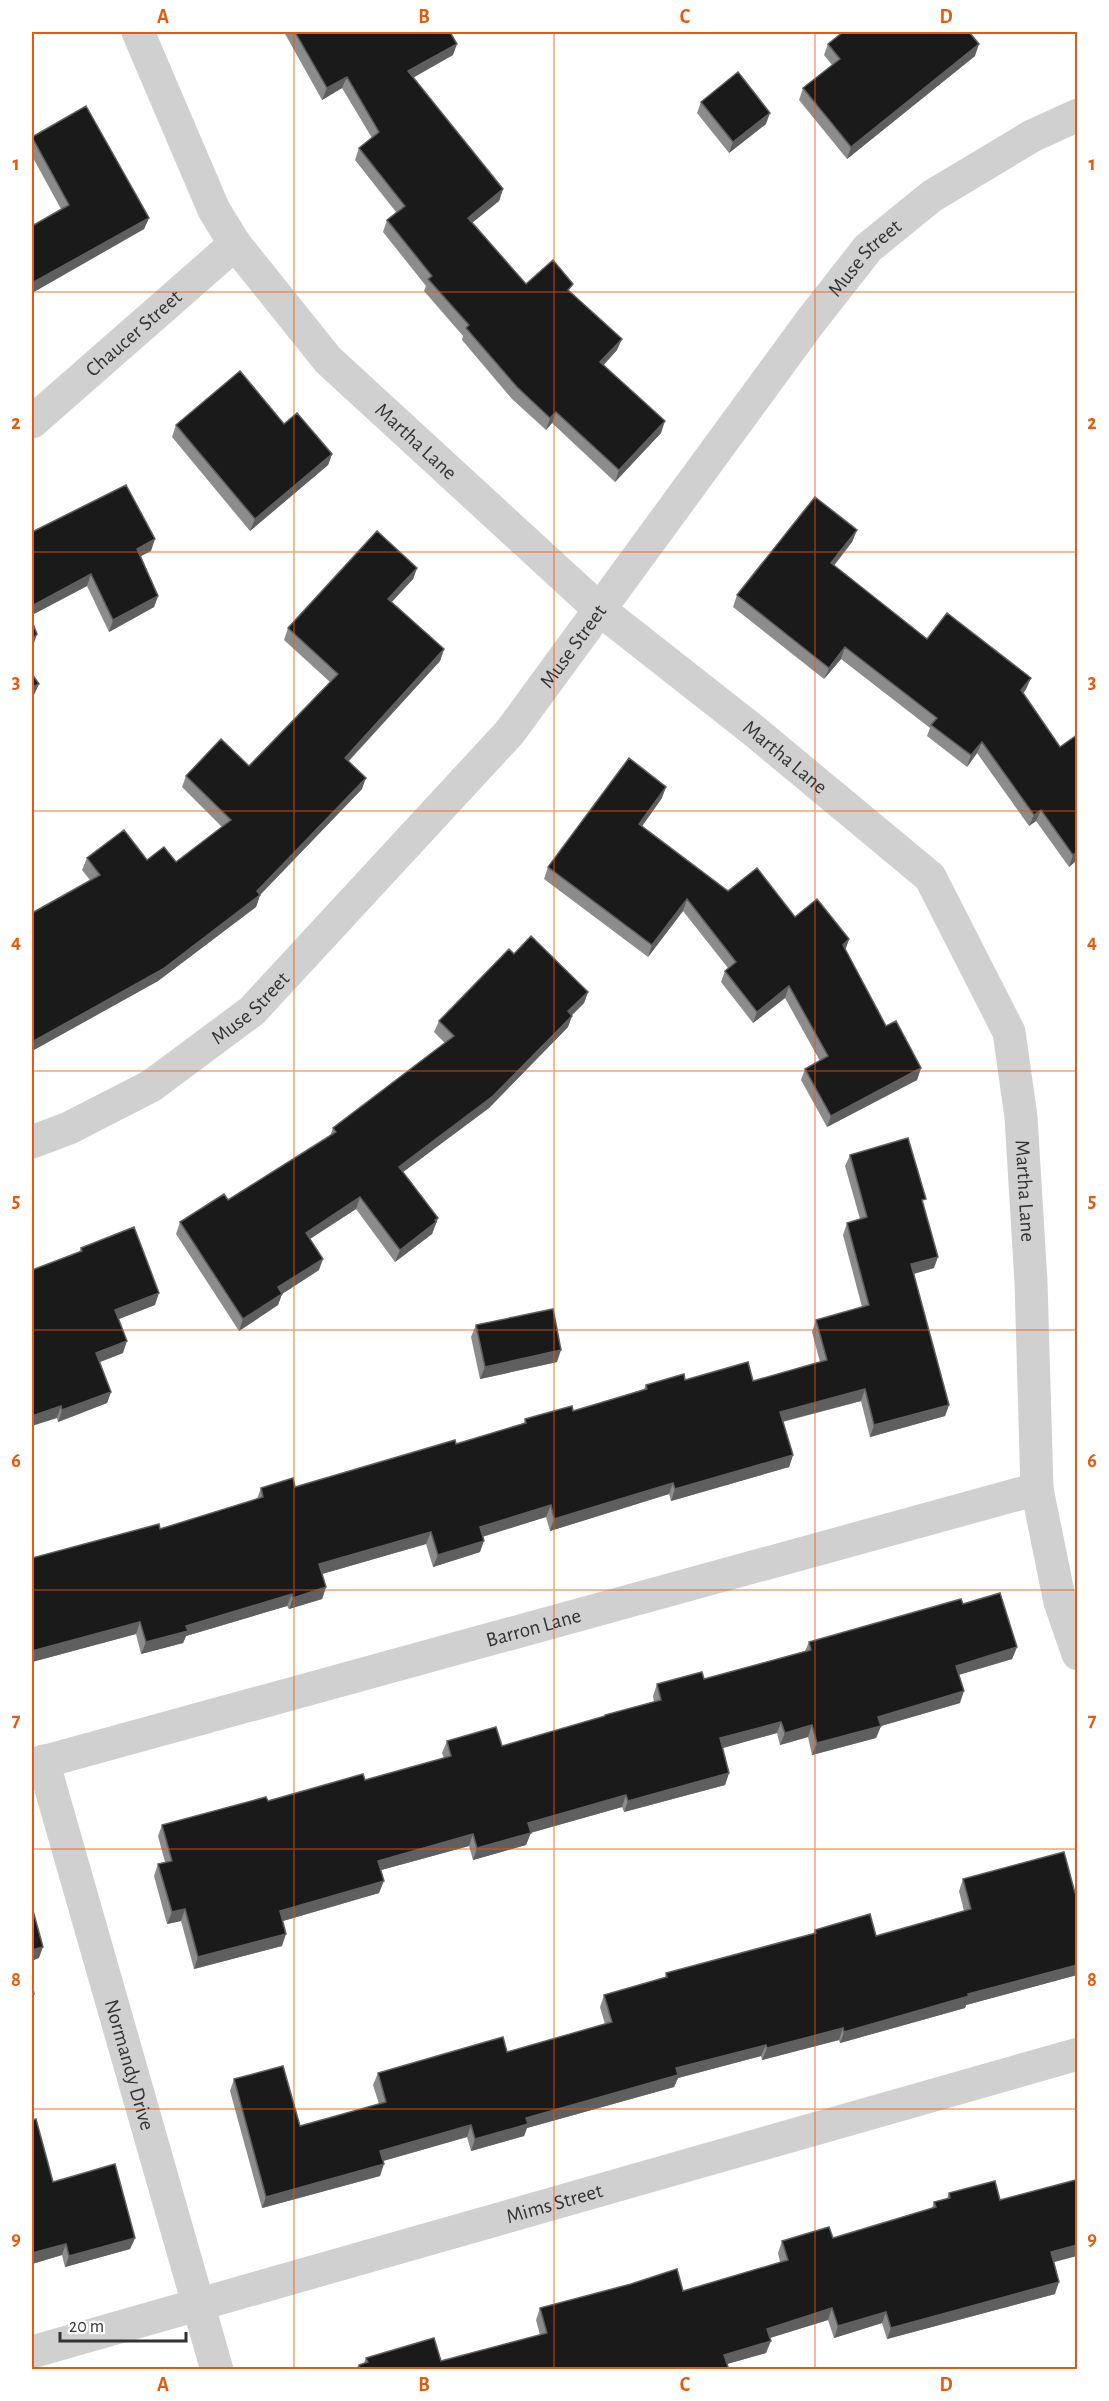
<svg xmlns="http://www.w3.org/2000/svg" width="1109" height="2401" font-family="'Alegreya Sans',sans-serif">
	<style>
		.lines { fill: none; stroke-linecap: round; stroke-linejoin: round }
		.minor { stroke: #d0d0d0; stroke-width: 33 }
		.wall { fill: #8c8c8c }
		.shaded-wall { fill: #5f5f5f }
		.building { fill: #1a1a1a; stroke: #5f5f5f; stroke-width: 1.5 }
		.grid { fill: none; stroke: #e8590c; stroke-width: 1.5; stroke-opacity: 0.55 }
		.labels { text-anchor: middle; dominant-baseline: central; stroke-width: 6; stroke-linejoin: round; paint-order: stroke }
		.street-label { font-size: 21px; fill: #333; stroke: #fff }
		.neatline { fill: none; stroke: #e8590c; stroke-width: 2 }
		.grid-label { font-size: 20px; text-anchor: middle; font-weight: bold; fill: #e8590c }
	</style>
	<rect width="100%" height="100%" fill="#fff"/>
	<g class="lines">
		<g class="minor">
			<path id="s1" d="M138,32l76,178 21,34 93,116 271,249 154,121 177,147 79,155 12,85 10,165 6,207 23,113 18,52"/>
			<path id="s2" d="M32,422l203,-178"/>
			<path id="s3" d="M32,1142l37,-14 82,-42 101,-75 258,-279 300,-410 58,-74 64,-52 100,-60 46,-21"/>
			<path id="s4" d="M43,1761l174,609"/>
			<path id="s5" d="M32,1765l1005,-276"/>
			<path id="s6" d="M32,2352l1046,-298"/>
		</g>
	</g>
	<path class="wall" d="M284,32h166l3,23 -40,22 90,112 -4,12 -27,22 54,61 44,8 47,58 -13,15 57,68 -46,49 -63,-59 -6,7 -34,-31 -50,-59 1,-4 -39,-45 2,-5 -43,-54 4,-12 9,-8 -41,-52 4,-12 13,-10 -30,-50 -20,12z
		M828,44l147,12 -128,103 -48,-59 4,-12 29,-23 -8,-10z
		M701,102l65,22 -37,29 -32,-40z
		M32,137l117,81 -5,11 -112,64v-67l29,-17 -29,-53z
		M284,424l48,30 -4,11 -78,66 -78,-94 4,-12z
		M857,530l-5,12 -18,24 93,73 104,39 -5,11 -3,5 37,53 17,-12v125l-8,7 -33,-46 -7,5 -52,-73 -10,14 -40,-31 3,-8 -89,-69 -17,20 -91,-72 4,-12z
		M32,532l119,19 -10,5 17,40 -4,11 -45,25 -22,-46 -55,29z
		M417,568l-4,11 -21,23 52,47 -4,12 -91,100 13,28 -102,106 -4,12 -98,74 -126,70v-138l58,-33 -8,-10 5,-12 60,2 29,2 46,-35 -40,-40 4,-11 63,-10 81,-84 -46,-42 4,-12z
		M662,798l-20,28 86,65 121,48 -4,11 41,76 35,42 -4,12 -90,47 -26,-47 4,-11 15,-8 -35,-63 -32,25 -32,-41 4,-11 3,-3 -45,-57 -35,46 -104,-78 4,-12z
		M514,954l74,38 -4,11 -12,12 -4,12 -79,81 -86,64 35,46 -6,16 -37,28 -39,-53 -46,30 9,31 -37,24 -4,11 -39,26 -63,-97 4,-12 48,-22 102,-64 3,-8 112,-85 -11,-11 5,-11z
		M850,1155l73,50 11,63 -21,6 36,131 -4,11 -75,21 -9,-36 -78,21 10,33 -4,12 -118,34 -2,-7 -119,37 -4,-14 -63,19 -3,16 -47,15 -7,-23 -104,30 4,13 -4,12 -33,10 -2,-3 -101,30 -3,7 -42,11 -5,-20 -104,28v-104l128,-29 97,-30 4,-11 34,-1 161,-43 68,-21 1,-4 48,-8 71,-22 2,-4 39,-5 68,1 67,-19 -8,-30 4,-12 46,-13 -19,-72 4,-12 13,-4 -15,-53z
		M81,1248l74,57 -36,14 4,34 -23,9 11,30 -4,11 -49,19 -1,-4 22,-166z
		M476,1325l81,37 -77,17 -9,-42z
		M963,1604l54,43 -5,12 -53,16 1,28 -79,23 -5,12 -64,17 -4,-18 -28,8 -3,-12 -55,15 7,25 -4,12 -101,27 -2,-5 -92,26 -4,12 -53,15 -4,-14 -88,24 -2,23 -96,28 -1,25 -88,23 -13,-48 -14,3 -13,-48 4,-12 7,-2 -7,-26 4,-11 203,-45 79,-22 -2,-5 5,-12 55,5 102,-29 1,-2 49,-13 -1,-6 4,-12 47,-5 101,-28 4,-9z
		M963,1879l112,14h2v82l-111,30 -1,3 -125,35 -1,-3 -77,20 -1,-4 -83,22 -4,9 -147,41 -3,8 -53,15 -4,-14 -84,24 -3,15 -118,32 -32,-117 4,-12 66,47 79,-22 -6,-19 5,-12 129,-21 98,-28 -5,-17 4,-12 61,-18 1,-4 147,-39 2,-4 61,6 88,-25 -5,-20z
		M32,2120l21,62 82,56 -5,11 -65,18 -3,-12 -30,9z
		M949,2193l51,7 54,62 1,32 -168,45 -5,-16 -48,15 -6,-18 -58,18 -4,15 -39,11 -369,4 1,-3 5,-2 2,-5 75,3 99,-26 -4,-15 4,-12 143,-17 97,-29 -2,-9 4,-12 51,-3 99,-30 2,-6 13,-3z"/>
	<path class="shaded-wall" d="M457,44l-4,11 -49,28 4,-12z
		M979,44l-4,12 -128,103 4,-12z
		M347,77l-5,11 -20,12 5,-12z
		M770,113l-4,11 -37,29 4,-11z
		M503,189l-4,12 -36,29 5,-12z
		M149,218l-5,11 -112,64v-10z
		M622,339l-5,11 -21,23 4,-11z
		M556,412l-4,11 -6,7 4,-12z
		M665,421l-4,12 -46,49 4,-12z
		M332,454l-4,11 -78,66 5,-12z
		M857,530l-5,12 -26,33 5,-12z
		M155,539l-4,12 -18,9 4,-11z
		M417,568l-4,11 -29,31 4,-11z
		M91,574l-4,12 -55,29v-9z
		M158,596l-4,11 -45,25 4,-12z
		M37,634l-4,12 -1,1v-7z
		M845,647l-4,12 -17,20 5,-11z
		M444,649l-4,12 -99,108 4,-11z
		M1031,678l-5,11 -9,13 4,-12z
		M39,684l-5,11 -2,2v-10z
		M982,742l-5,11 -10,14 4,-12z
		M366,778l-4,11 -105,109 3,-3 -4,12 -98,74 -126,70v-9l225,-151z
		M666,787l-4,11 -27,38 4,-12z
		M1041,810l-5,11 -7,5 5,-11z
		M1077,852v8l-8,7 4,-12z
		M687,899l-4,12 -35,46 4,-12z
		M849,939l-4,12 -2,-6z
		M789,986l-4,12 -32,25 4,-11z
		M588,992l-4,11 -20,20 4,-12z
		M572,1016l-4,11 -79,81 -94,70 4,-11z
		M921,1068l-4,12 -90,47 4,-11z
		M360,1197l-4,12 -54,35 4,-11z
		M438,1218l-6,16 -37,28 5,-12z
		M938,1257l-4,11 -28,8 5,-12z
		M323,1259l-4,11 -37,24 -4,11 -39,26 4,-12 35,-32z
		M159,1293l-4,12 -44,17 4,-12z
		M127,1341l-4,12 -31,12 4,-12z
		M561,1350l-4,12 -77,17 5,-12z
		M865,1389l-4,12 -85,22 4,-11z
		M111,1392l-4,11 -49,19 4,-12z
		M949,1405l-4,11 -75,21 4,-12z
		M61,1406l-4,12 -25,8v-10z
		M793,1455l-4,12 -118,34 4,-12z
		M673,1483l-4,11 -119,37 4,-12z
		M551,1505l-5,12 -70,22 4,-12z
		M431,1532l-5,12 -111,32 4,-12z
		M484,1541l-4,11 -47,15 5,-12z
		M326,1587l-4,12 -33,10 4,-11z
		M292,1594l-5,12 -101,30 -3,7 -42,11 5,-12 40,-16z
		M140,1622l-4,12 -104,28v-11z
		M1017,1647l-5,12 -61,18 5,-11z
		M964,1691l-4,12 -79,23 -5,12 -64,17 5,-12 61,-26z
		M781,1722l-4,11 -61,17 4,-12z
		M812,1725l-4,12 -28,8 5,-12z
		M729,1773l-4,12 -101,27 4,-11z
		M626,1795l-4,12 -99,28 5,-12z
		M531,1833l-5,12 -53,15 4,-12z
		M473,1834l-4,12 -95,26 4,-11z
		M384,1881l-5,12 -103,30 4,-12z
		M185,1909l-4,12 -14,3 5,-12z
		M286,1934l-4,12 -88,23 4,-12z
		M43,1947l-4,11 -7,3v-11z
		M1077,1965v10l-111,30 -1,3 -125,35 4,-11 124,-38z
		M843,2028l-4,12 -77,20 5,-12z
		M766,2045l-5,11 -83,22 -4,9 -147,41 -3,8 -53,15 4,-12 51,-21 150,-50z
		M471,2125l-4,12 -91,26 4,-12z
		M384,2164l-4,12 -118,32 4,-11z
		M135,2238l-5,11 -65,18 4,-11z
		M66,2244l-4,11 -30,9v-11z
		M1077,2245v11l-30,8 4,-12z
		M1059,2282l-4,12 -168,45 4,-11z
		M832,2308l-4,12 -65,20 4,-11z
		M886,2312l-4,11 -48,15 4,-12z
		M771,2341l-5,12 -46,13 4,-11z"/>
	<path class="building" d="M295,32h155l7,12 -49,27 95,118 -35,29 58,66 27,-24 20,24 -5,6 54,49 -22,23 65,59 -46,49 -63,-58 -6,6 -33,-31 -51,-59 3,-3 -41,-46 4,-3 -45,-56 18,-14 -46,-58 20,-16 -32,-55 -20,11z
		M843,32h126l10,12 -128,103 -48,-59 37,-29 -12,-15z
		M738,72l32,41 -37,29 -32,-40z
		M86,106l63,112 -117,65v-57l37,-21 -37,-68z
		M240,371l44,53 13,-11 35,41 -77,65 -79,-94z
		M126,485l29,54 -18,10 21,47 -45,24 -22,-46 -59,32v-74z
		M815,497l42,33 -26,33 96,76 20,-26 84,65 -10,12 39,57 17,-12v117l-4,3 -32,-45 -7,5 -52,-73 -11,13 -40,-30 6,-7 -92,-71 -16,21 -92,-73z
		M377,531l40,37 -29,31 56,50 -99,109 21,20 -109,113 3,4 -97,74 -131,73v-129l68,-38 -13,-17 37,-28 23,30 17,-13 12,15 55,-42 -45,-44 35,-37 28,27 89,-92 -50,-46z
		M32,621l5,13 -5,6z
		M32,674l7,10 -7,3z
		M629,758l37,29 -27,37 89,67 29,-23 38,49 22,-18 32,40 -6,6 43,81 10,-5 25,47 -90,48 -26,-47 23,-13 -39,-70 -32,26 -32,-41 11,-9 -49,-63 -35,46 -104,-78z
		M531,936l57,56 -20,19 4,5 -79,80 -94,71 39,51 -3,2 1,2 -36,28 -40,-53 -54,36 17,26 -45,28 4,7 -39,25 -63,-97 44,-28 4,6 108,-68 -3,-4 121,-92 -15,-15 70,-72 5,5z
		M908,1138l18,61 -4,1 16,57 -27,7 38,141 -75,20 -9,-36 -85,23 13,43 -118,34 -2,-6 -119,36 -3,-14 -71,22 4,14 -46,14 -7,-23 -112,32 7,23 -33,11 -1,-4 -106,32 2,5 -42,11 -6,-20 -108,29v-93l127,-34 1,5 103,-32 -2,-9 32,-10 2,9 160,-47 1,4 70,-21 -1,-4 47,-13 1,5 74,-22 -1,-4 38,-11 1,6 63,-18 5,19 74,-21 -11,-40 53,-15 -22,-82 20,-6 -17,-62z
		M134,1227l25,66 -44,17 12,31 -31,12 15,39 -49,18 -1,-4 -29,10v-146l50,-19 -1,-3z
		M553,1309l8,41 -76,17 -9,-42z
		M1000,1593l17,54 -61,19 8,25 -86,26 3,9 -64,17 -5,-18 -27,8 -4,-11 -61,16 9,35 -101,28 -2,-6 -98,28 3,10 -54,15 -4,-14 -95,27 6,20 -104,30 6,23 -88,23 -13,-48 -13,3 -14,-48 14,-3 -10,-36 104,-28 2,4 95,-27 2,6 86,-24 -4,-15 49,-14 6,19 103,-30v-1l56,-15 -4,-16 45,-12 2,7 107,-29 -2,-8 152,-43 2,5z
		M1064,1852l11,41h2v72l-109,29 1,2 -125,36 -1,-4 -76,20 -1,-3 -90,23 2,7 -152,43 2,6 -53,15 -4,-14 -91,26 4,13 -118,33 -32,-118 49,-13 17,60 86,-24 -8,-29 125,-36 4,15 105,-30 -8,-27 63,-18 -1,-4 150,-40 -1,-3 55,-16 6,22 95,-27 -8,-30z
		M32,1907l11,40 -11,3z
		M32,1985l2,9h-2z
		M36,2119l17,63 62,-18 20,74 -66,18 -3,-12 -34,9v-133z
		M1076,2180l1,2v63l-26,7 8,30 -168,46 -5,-16 -48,14 -6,-18 -65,21 4,12 -47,14 5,15h-378l8,-3v-2l9,-3 -2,-4 68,-20 7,23 106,-28 -7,-25 91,-24 46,-15 6,22 105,-31 -6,-19 47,-14 4,11 103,-31 -2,-5 16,-4 -1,-5 46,-12 5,19z"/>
	<path class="grid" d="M294,32v2338M554,32v2338M815,32v2338M32,292h1046M32,552h1046M32,811h1046M32,1071h1046M32,1330h1046M32,1590h1046M32,1849h1046M32,2109h1046"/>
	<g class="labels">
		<g class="street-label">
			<text stroke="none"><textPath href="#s3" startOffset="1230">Muse Street</textPath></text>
			<text stroke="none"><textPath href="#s2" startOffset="135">Chaucer Street</textPath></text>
			<text stroke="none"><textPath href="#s1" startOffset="502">Martha Lane</textPath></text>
			<text stroke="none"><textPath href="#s3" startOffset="744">Muse Street</textPath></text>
			<text stroke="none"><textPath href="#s1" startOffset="988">Martha Lane</textPath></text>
			<text stroke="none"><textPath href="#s3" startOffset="258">Muse Street</textPath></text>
			<text stroke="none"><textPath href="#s1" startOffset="1510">Martha Lane</textPath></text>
			<text stroke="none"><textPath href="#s5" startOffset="520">Barron Lane</textPath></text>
			<text stroke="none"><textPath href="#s4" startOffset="316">Normandy Drive</textPath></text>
			<text stroke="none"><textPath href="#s6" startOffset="543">Mims Street</textPath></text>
		</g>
	</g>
	<rect width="1109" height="2401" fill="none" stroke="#ffffff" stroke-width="66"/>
	<path d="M60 2332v9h126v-9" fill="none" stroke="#333333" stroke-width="3"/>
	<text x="69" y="2332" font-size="18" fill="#333333" stroke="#ffffff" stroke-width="4.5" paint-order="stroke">20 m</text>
	<rect x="33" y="33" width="1043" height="2335" class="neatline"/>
	<g class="grid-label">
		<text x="163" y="23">A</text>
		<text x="424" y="23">B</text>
		<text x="685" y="23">C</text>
		<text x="946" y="23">D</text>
		<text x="16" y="170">1</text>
		<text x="1092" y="170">1</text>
		<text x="16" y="429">2</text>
		<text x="1092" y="429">2</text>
		<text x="16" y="688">3</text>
		<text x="1092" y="688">3</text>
		<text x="16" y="948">4</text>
		<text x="1092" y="948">4</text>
		<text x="16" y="1207">5</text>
		<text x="1092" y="1207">5</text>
		<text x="16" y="1467">6</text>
		<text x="1092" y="1467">6</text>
		<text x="16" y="1726">7</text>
		<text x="1092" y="1726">7</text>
		<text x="16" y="1986">8</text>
		<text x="1092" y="1986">8</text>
		<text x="16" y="2245">9</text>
		<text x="1092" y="2245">9</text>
		<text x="163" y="2391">A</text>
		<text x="424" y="2391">B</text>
		<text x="685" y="2391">C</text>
		<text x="946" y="2391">D</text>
	</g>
</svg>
